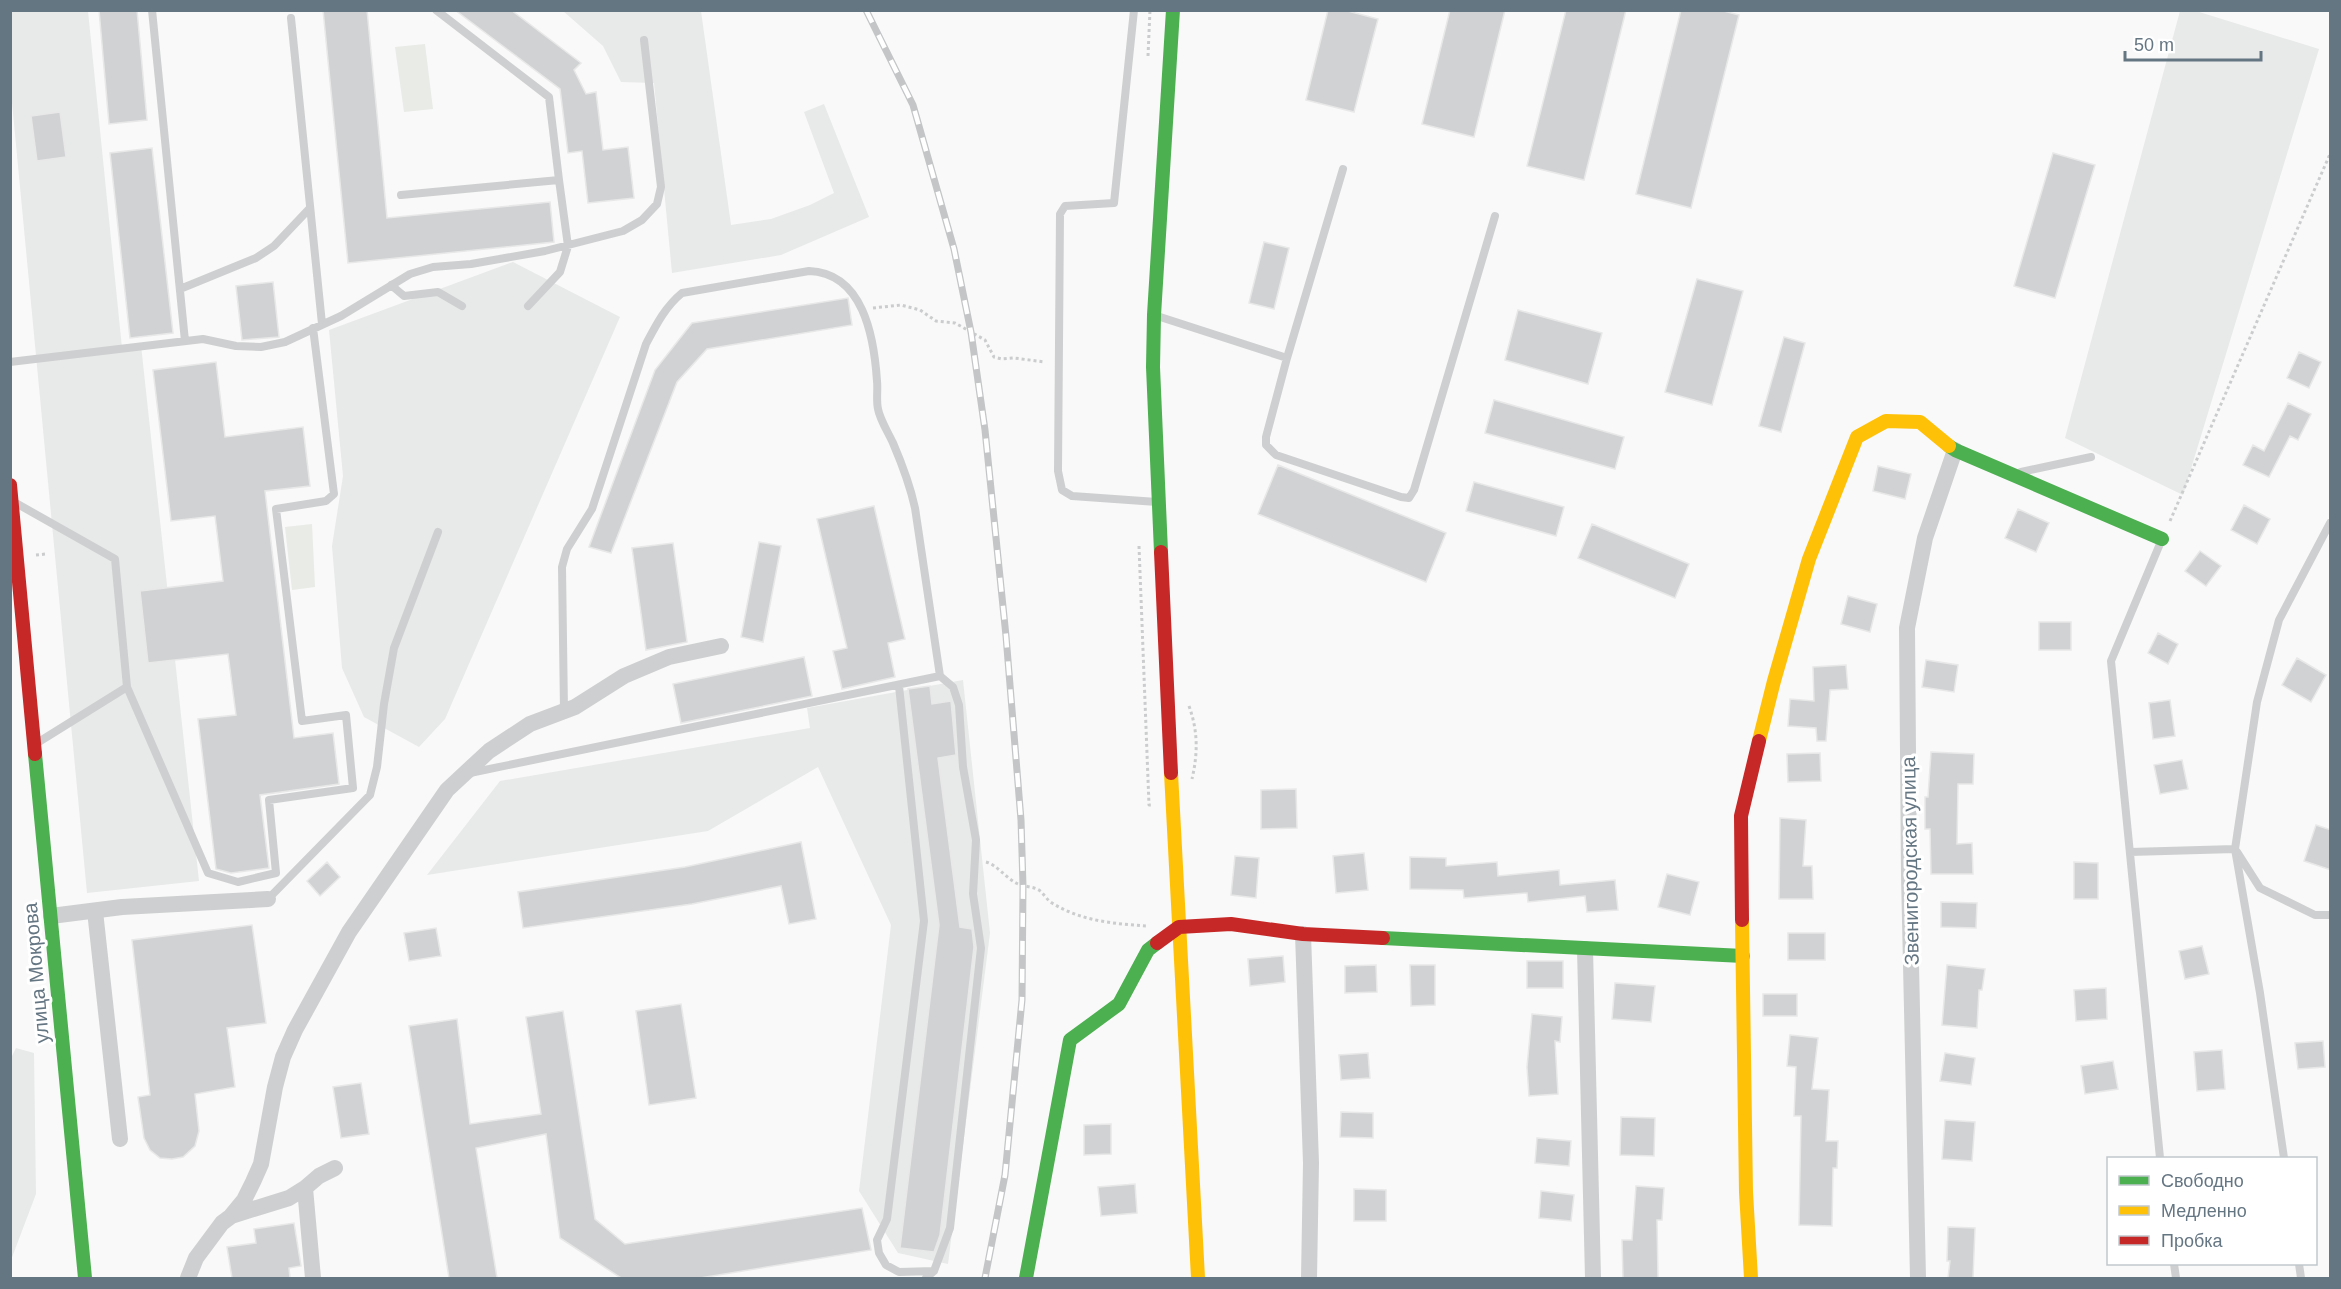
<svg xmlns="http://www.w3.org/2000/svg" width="2341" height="1289" font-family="Arial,sans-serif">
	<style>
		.built { fill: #e8e9e9 }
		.green { fill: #e8ebe6 }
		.building { fill: #d0d2d3; stroke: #e8e8e8; stroke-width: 1.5 }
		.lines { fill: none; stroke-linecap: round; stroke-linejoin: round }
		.path { stroke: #cbcccd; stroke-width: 3; stroke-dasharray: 3 3; stroke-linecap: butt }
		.lane { stroke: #cecfd0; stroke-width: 8 }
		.street { stroke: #cecfd0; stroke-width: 16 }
		.fast { stroke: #4caf50; stroke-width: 14 }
		.slow { stroke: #ffc107; stroke-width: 14 }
		.jam { stroke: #c62828; stroke-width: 14 }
		.rail-casing { stroke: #c3c5c6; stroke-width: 7 }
		.rail { stroke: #fff; stroke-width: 4.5; stroke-dasharray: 14; stroke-linecap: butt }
		.labels { text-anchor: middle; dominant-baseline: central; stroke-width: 6; stroke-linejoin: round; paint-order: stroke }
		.street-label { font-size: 20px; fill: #657683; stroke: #fff }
	</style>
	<rect width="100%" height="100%" fill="#f9f9f9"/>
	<path class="built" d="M10,11h78l34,337 19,-3 58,536 -112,12 -76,-801z
		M563,11h138l30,214 40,-6 39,-14 24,-12 -30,-81 20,-8 45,113 -88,38 -109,18 -18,-190 -33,-1 -18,-36z
		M2180,11h16l123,38 -136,446 -118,-57z
		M513,262l107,55 -175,402 -26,28 -55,-30 -22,-49 -10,-122 11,-70 -14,-146z
		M963,680l27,253 -42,331 -50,-11 -39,-62 32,-266 -73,-158 -110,64 -281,44 73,-94 310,-53 -3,-20z
		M16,1048l18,5 2,141 -25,66 -1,-200z"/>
	<path class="green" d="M425,44l8,65 -29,3 -9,-65z
		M312,524l3,63 -23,3 -7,-63z"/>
	<path class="building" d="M99,10h38l10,110 -38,4z
		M323,10h44l20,208 163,-16 4,40 -206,21z
		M455,10h56l70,53 -7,7 12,24 10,-2 7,58 25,-3 6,51 -46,5 -6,-52 -14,2 -8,-64z
		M1328,10h16l34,9 -24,93 -48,-12z
		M1450,10h55l-31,127 -52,-13z
		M1566,10h60l-42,170 -57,-14z
		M1681,10h39l19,5 -48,193 -55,-14z
		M60,112l6,45 -29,4 -6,-45z
		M152,148l21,185 -43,5 -20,-185z
		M2053,153l42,12 -40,133 -41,-12z
		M1264,242l25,6 -15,61 -25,-6z
		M1697,279l46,12 -31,114 -47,-13z
		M273,282l6,55 -37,3 -6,-54z
		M848,298l4,27 -145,24 -30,33 -66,171 -22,-6 66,-177 37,-47z
		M1518,310l84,23 -14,51 -83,-24z
		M1784,337l21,6 -24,89 -22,-6z
		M2299,352l22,10 -12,26 -22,-10z
		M216,362l9,75 78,-10 7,59 -45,5 29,247 39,-5 6,51 -79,11 9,73 -38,5 -15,-4 -18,-150 38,-4 -8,-61 -80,9 -8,-72 83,-10 -8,-65 -44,5 -18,-151z
		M1494,400l130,37 -9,32 -130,-36z
		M2288,403l23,11 -13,26 -8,-4 -21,41 -26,-12 10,-20 11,6z
		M1278,465l168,68 -20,49 -168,-68z
		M1878,466l33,8 -6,25 -32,-8z
		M1474,482l90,25 -8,29 -90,-25z
		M2244,505l26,14 -13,25 -26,-14z
		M874,506l31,133 -17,4 7,34 -53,12 -9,-38 14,-3 -30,-129z
		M2018,509l31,14 -13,29 -31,-14z
		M1592,524l97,40 -14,34 -97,-40z
		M759,542l22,4 -18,96 -22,-5z
		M673,543l14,99 -41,8 -14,-102z
		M2200,551l21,15 -15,20 -21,-15z
		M1848,596l29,8 -7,28 -29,-8z
		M2039,622h32v28h-32z
		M2158,633l20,11 -10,20 -20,-11z
		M804,657l8,39 -131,27 -8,-39z
		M2297,658l29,17 -15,27 -29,-17z
		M1926,660l32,5 -4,27 -32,-5z
		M1846,665l2,24 -18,1 -4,51h-9l-1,-13 -28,-2 2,-27 24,2 -1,-34z
		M930,686l2,18 19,-3 5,54 -18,3 22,169 12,2 2,18 -34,288 -6,17 -34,-4 39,-323 -31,-236z
		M2170,700l5,36 -22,3 -4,-36z
		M1931,752l43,2 -1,30h-15l-1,60 15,-1 1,31h-42l-1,-45h-5v-32h3z
		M1820,753l1,28 -33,1 -1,-28z
		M2182,760l6,29 -28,5 -6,-29z
		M1296,789l1,39 -36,1v-39z
		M1780,818l26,2 -3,46h9l1,33h-34z
		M2316,825l15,5v40l-27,-9z
		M801,842l15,77 -27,5 -8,-38 -89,18 -169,24 -5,-36 167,-25z
		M1364,853l4,37 -32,3 -3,-37z
		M1235,856l24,2 -3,40 -25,-3z
		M1410,857l36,1v8l51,-4 1,14 61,-6 1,15 55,-5 3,30 -31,2 -2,-16 -57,6 -1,-9 -63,5 -1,-8 -53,-1z
		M327,862l13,15 -20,19 -13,-15z
		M2074,862l24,1v36h-24z
		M1667,874l32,8 -9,33 -32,-8z
		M1941,902l36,1 -1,25 -35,-1z
		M252,925l14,98 -39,5 8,59 -40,7 4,37 -4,15 -12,11 -11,2 -12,-1 -10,-8 -6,-12 -6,-41 12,-2 -18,-155z
		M436,928l5,28 -32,5 -5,-28z
		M1788,933h37v27h-37z
		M2202,946l7,28 -24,5 -6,-28z
		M1283,956l2,26 -35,4 -2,-27z
		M1527,961h36v27h-36z
		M1376,965l1,27 -32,1v-27z
		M1410,965h25v40l-24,1z
		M1947,965l38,4 -3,21h-3l-2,38 -35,-3z
		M1615,983l40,3 -4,36 -39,-3z
		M2106,988l1,31 -31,2 -2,-31z
		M1763,994h34v22h-34z
		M681,1004l15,94 -47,7 -13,-94z
		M563,1011l32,208 30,25 237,-36 9,42 -171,28h-79l-61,-40 -14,-104 -70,14 21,130h-48l-40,-252 48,-7 13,105 71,-10 -15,-97z
		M1532,1014l30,3 -2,25 -5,-1 3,53 -29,2 -2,-29z
		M1790,1035l28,3 -6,51 17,1 -3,51h12l-1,27h-4l-1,58 -33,-1 2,-109h-7l2,-49 -9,-1z
		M2323,1041l2,26 -27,2 -3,-26z
		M2222,1050l3,39 -28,2 -3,-39z
		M1368,1053l2,25 -29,2 -2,-25z
		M1945,1053l30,5 -4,27 -31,-4z
		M2113,1061l5,28 -33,5 -4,-28z
		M361,1083l8,51 -28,4 -8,-51z
		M1341,1112l32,1v25l-33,-1z
		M1621,1117l34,1 -1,38 -34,-1z
		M1945,1120l30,2 -3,39 -30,-2z
		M1111,1124v30l-27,1v-30z
		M1537,1138l34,3 -2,25 -34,-3z
		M1135,1184l2,29 -36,3 -3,-29z
		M1636,1186l28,2 -2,32h-5l1,58h-35l-1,-38h10z
		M1354,1189l32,1v31h-32z
		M1541,1191l33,4 -3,26 -32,-3z
		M294,1223l7,43 -12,2 1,10h-58l-5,-31 29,-4 -2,-14z
		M1948,1227l27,1 -2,50h-25l2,-17h-3z"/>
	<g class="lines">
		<path class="path" d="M1148,56l2,-46
			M873,308l28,-3 19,5 16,11 19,2 30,17 9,17 8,2 12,-1 31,4
			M2170,521l160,-367
			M1139,546l10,259h4
			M36,555l10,-1
			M1189,706c9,25 9,47 3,73
			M986,862c11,3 19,15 30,21 7,4 16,3 23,7 5,4 8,10 13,13 29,18 63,21 95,23"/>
		<path class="lane" d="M152,10l33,331
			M1134,10l-20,193 -49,3 -5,8 -2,257 4,19 10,6 85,6
			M291,18l31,306
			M401,195l158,-15 -10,-83 -113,-87
			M391,285l13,11 34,-4 24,14
			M180,289l76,-31 18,-12 36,-38
			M528,306l32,-34 8,-26 -9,-66
			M1154,315l133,43 -21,79v8l10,10 125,42 8,1 5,-8 81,-274
			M1287,358l56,-189
			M10,362l193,-23 33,7 25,1 24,-5 56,-26 69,-42 23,-7 38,-3 74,-13 78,-20 19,-11 15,-16 4,-17 -17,-147
			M2021,472l70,-15
			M14,502l101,57 12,128 -90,56
			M899,686l25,235 -37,298 -10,21 2,13 7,12 13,7 35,-1
			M127,687l81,186 30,9 38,-9 -7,-73 84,-12 -7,-73 -44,6 -26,-212 50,-8 8,-7 -21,-166
			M564,711l-2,-144 5,-18 25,-40 54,-165c10,-19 19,-37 36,-51l127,-22c54,2 65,65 68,110 1,9 -1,19 1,28 2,11 10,23 15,34 9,21 17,42 22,65l25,168
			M470,773l470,-97 13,11 6,18 4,62 13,73 -3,54 8,54 -31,280 -16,43 -8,7
			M2130,852l105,-3
			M2237,852l23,36 55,27h15
			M268,899l102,-104 7,-28 7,-63 10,-56 44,-116
			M2160,1158l-49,-497 51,-122
			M2284,1158l-24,-165 -25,-144 22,-147 22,-82 51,-97
			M2174,1264l2,14
			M2299,1264l2,14"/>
		<path class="street" d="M95,911l25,228
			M51,916l71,-9 146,-8
			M1303,934l8,229 -2,115
			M1585,949l8,329
			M305,1188l14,-12 16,-8
			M231,1216l58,-18 16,-10 8,90
			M188,1278l8,-20 26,-35 8,-6 14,-17 9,-18 8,-18 14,-77 8,-30 12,-27 54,-98 98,-142 42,-39 41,-27 45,-17 49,-31 45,-19 52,-11
			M1918,1278l-9,-403 -2,-247 18,-90 30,-88"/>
		<path class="fast" d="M1949,446l6,4 207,89
			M1161,552l-8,-185 1,-52 19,-305
			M35,754l50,524
			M1383,938l360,18
			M1026,1278l44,-238 49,-36 29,-54 9,-7"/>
		<path class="slow" d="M1759,741l15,-60 35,-122 48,-122 29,-16 34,1 29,24
			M1171,773l27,505
			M1742,920l4,272 5,86"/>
		<path class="jam" d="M10,485l25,269
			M1161,552l10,221
			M1742,920l-1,-104 18,-75
			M1157,943l22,-16 52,-3 72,10 80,4"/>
		<g class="rail-casing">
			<path id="rail" d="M866,10l47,95 41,144 17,83 14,98 21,206 15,184 2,66 -1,114 -17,175 -20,103"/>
		</g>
		<use href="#rail" class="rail"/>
	</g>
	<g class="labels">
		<g class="street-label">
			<text transform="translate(1910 861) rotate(-91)">Звенигородская улица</text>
			<text transform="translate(36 973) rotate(-95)">улица Мокрова</text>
		</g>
	</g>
	<rect width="2341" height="1289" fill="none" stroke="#657683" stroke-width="24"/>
	<rect x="2107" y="1157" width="210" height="108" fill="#ffffff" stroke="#c1c8cd" stroke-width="1.5"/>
	<rect x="2119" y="1176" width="30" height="9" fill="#4caf50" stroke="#c1c8cd" stroke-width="1.5"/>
	<text x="2161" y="1187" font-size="18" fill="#657683">Свободно</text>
	<rect x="2119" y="1206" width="30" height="9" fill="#ffc107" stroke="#c1c8cd" stroke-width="1.5"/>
	<text x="2161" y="1217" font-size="18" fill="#657683">Медленно</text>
	<rect x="2119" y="1236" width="30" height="9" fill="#c62828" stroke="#c1c8cd" stroke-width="1.5"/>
	<text x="2161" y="1247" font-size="18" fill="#657683">Пробка</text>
	<path d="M2125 51v9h136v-9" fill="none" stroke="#657683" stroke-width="3"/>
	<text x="2134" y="51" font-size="18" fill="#657683" stroke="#ffffff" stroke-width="4.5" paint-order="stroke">50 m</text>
</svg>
